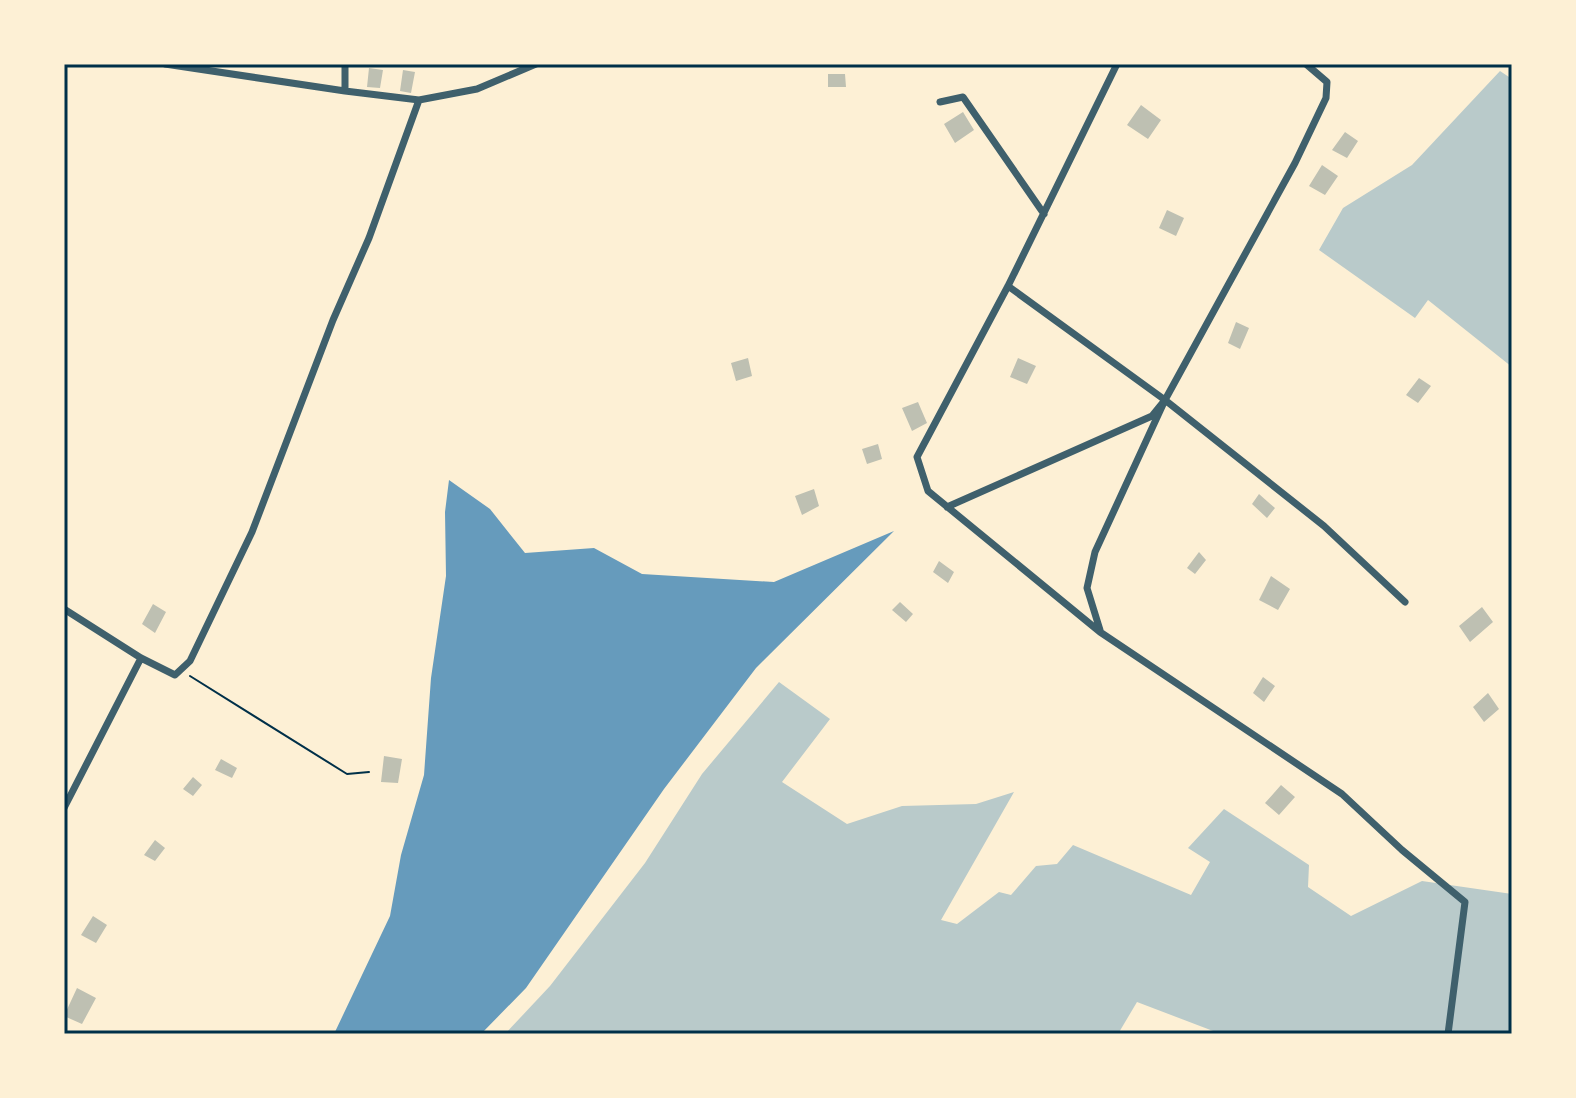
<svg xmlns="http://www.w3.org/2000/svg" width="1576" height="1098" font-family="'Alegreya Sans',sans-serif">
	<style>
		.green { fill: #b9caca }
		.water { fill: #669bbc }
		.building { fill: #bec0b2 }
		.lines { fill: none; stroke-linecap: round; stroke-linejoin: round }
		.path { stroke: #003049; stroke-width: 2 }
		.minor { stroke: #3f606c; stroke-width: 7 }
		.neatline { fill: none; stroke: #003049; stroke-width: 3 }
	</style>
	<rect width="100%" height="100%" fill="#fdf0d5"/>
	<path class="green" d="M1500,71l12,8v288l-84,-67 -13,18 -96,-68 24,-42 69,-43z
		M779,682l51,37 -48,63 65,42 55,-18 74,-2 38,-12 -73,128 16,4 42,-32 12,3 25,-29 21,-2 16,-19 118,50 19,-33 -22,-14 36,-39 85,56 -1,22 43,29 71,-35 90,13v140h-291l-84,-32 -19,32h-613l45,-48 95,-123 57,-89z"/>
	<path class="water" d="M449,480l41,29 35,44 69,-5 48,26 132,8 120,-51 -138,137 -92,121 -138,199 -45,46h-147l56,-118 11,-61 23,-80 7,-97 15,-102 -1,-64z"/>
	<path class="building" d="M369,68l14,2 -3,18 -13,-1z
		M403,70l12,2 -4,21 -11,-2z
		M828,74h17l1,13h-18z
		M1141,105l20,15 -13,19 -21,-14z
		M963,112l11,18 -19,13 -11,-19z
		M1345,132l13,9 -11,17 -15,-8z
		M1322,165l16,11 -13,19 -16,-9z
		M1167,210l17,8 -8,18 -17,-8z
		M1236,322l13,6 -9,21 -12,-6z
		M748,358l4,18 -16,5 -5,-18z
		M1018,358l18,8 -9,18 -17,-7z
		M1419,378l12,8 -13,17 -12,-8z
		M918,402l9,21 -15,8 -10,-23z
		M878,444l4,15 -15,5 -5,-15z
		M814,489l5,17 -17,9 -7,-19z
		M1259,494l16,14 -8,10 -15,-14z
		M1199,552l7,8 -11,14 -8,-6z
		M939,561l15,11 -6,11 -15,-11z
		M1271,576l19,13 -12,21 -19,-10z
		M900,602l13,12 -7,8 -14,-12z
		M153,604l13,8 -11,21 -13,-9z
		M1482,607l11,15 -23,20 -11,-16z
		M1263,677l12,9 -11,16 -11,-9z
		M1488,693l11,16 -15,13 -11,-15z
		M384,756l18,3 -4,24 -17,-1z
		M221,759l16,9 -5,10 -17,-8z
		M193,777l9,8 -9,11 -10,-7z
		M1281,785l14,12 -16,18 -14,-12z
		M155,840l10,8 -10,13 -11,-6z
		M93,916l14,9 -11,18 -15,-8z
		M77,988l19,10 -14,26 -18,-8z"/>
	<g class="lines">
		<path class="path" d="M190,676l157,98 22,-2"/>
		<path class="minor" d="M165,64l180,27
			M345,64v27l74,9
			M1117,64l-109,222 -91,171 11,34 172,141 242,162 60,56 63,52 -17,132
			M940,102l23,-5 81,117
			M1008,286l157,114 -70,152 -8,36 13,42
			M1165,400l159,126 81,76
			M947,507l205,-91 13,-16 130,-237 31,-65 1,-16 -21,-18
			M64,609l77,49 34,17 15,-14 62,-129 81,-212 36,-82 50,-138 58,-11 59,-25
			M64,808l77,-150"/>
	</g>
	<rect width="1576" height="1098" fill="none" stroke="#fdf0d5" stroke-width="132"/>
	<rect x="66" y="66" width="1444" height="966" class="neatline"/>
</svg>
